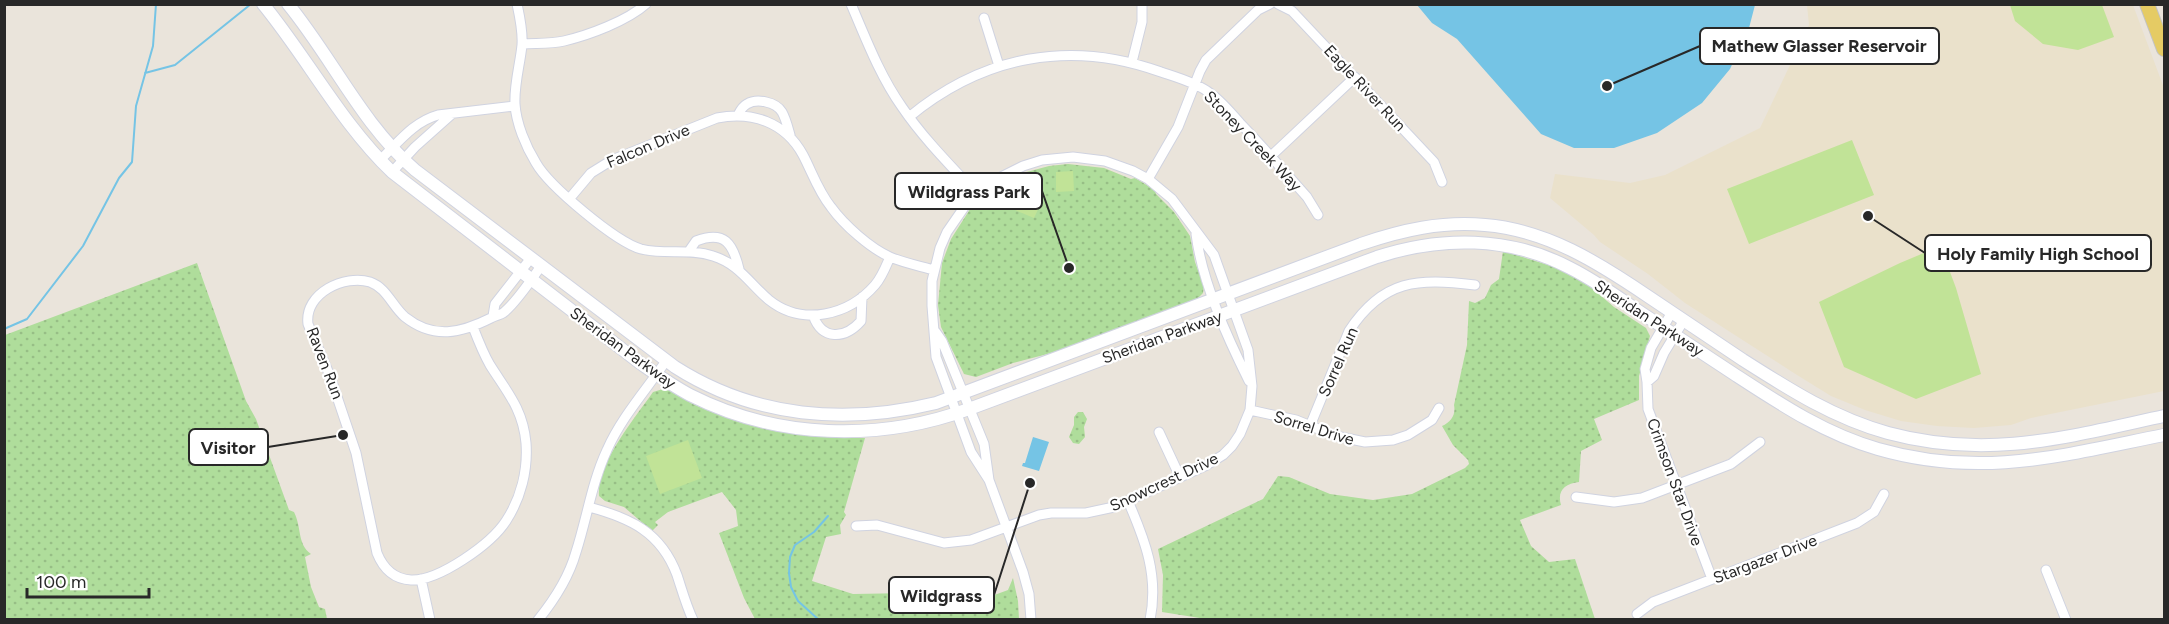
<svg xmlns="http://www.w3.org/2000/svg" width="2169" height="624" font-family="Figtree,sans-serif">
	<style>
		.education { fill: #eae1cb }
		.grass { fill: url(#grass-dots) }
		.pitch { fill: #c1e397 }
		.water { fill: #75c4e5 }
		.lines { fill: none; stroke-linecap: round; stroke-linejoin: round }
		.stream { stroke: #75c4e5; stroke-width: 2 }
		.minor-casing { stroke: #d0d3e0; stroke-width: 11 }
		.secondary-casing { stroke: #d0d3e0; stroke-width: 14 }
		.primary-casing { stroke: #c3c3c3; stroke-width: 16 }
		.minor { stroke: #fff; stroke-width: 9 }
		.secondary { stroke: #fff; stroke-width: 12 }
		.primary { stroke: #e5cb64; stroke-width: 14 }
		.labels { text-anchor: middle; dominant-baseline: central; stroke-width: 4.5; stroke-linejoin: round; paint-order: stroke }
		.street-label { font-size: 16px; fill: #282828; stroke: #fff }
		.leader { fill: none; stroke: #282828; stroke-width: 2 }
		.callout-dot { fill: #282828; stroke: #fff; stroke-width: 2 }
		.callout { fill: #fff; stroke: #282828; stroke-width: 2 }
		.callout-label { font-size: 18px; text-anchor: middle; font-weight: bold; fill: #282828 }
	</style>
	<defs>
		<pattern id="grass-dots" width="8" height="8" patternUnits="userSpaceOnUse" patternTransform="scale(1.5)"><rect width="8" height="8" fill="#afdd9b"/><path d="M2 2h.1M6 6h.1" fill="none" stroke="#97be86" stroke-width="1.8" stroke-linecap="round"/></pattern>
	</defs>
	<rect width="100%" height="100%" fill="#eae4db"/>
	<path class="education" d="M1807,5h326l31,83v303l-133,27 -20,7 -37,3 -37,-2 -36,-5 -36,-11 -34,-14 -34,-21 -112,-72 -37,-29 -48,-32 -6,-7 -44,-37 5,-24 75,9 35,-8 95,-47 49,-103z"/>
	<path class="grass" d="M1068,164l36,4 27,11 4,-1 20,12 1,4 18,18 16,24 5,26 9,24 -1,7 -6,6 -142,53 -42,11 -37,14 -12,-3 -23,-47 -3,-22 4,-42 9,-24 21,-33 16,-15 6,-1 29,-17 26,-7z
		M1503,251l52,16 31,16 28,24 32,21 4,8 -11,40v24l-45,19 8,21 -21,11 -2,31c-15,2 -22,9 -18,23l-41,15 11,26 18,16 26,-3 20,60h-389l-44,-7 1,-37 -5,-26 105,-50 15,-23 11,1 41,17 43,6 39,-6 53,-26 4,-4 -1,-4 -15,-15 -11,-19c9,-4 14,-11 12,-21l13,-60 2,-44 6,2 10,-5 6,-13 8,-6z
		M197,263l49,138 10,18 33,91 5,2c8,16 3,32 17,42l-6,3 6,30 8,20 6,2 2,10h-322v-284z
		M663,389c10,1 19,9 28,14 11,5 23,10 34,14 45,17 92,21 140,21l-21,74 2,3 -6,10 1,9 -15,3 -14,44 41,13 57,-1 49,15 49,-18 5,-12 5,23 1,18h-264l-11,-21 -25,-65 19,-7 -2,-16 -14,-18 -54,20 -13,10 3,3 -6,6 -28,-24 -19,-6 -6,-5c-3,-32 36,-78 54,-104z
		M1078,412h5l4,7 -3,8 1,10 -6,7 -6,-1 -4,-6 5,-12v-8z"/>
	<path class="pitch" d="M2010,5h92l12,32 -36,13 -35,-6 -28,-23z
		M1852,140l22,55 -125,49 -22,-55z
		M1073,171l1,20 -18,1v-20z
		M1021,194l20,9 -7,15 -19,-8z
		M1931,250l13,6 12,32 25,86 -65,25 -72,-32 -25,-65 81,-39z
		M688,440l14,38 -42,16 -14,-38z"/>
	<path class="water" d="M1417,5h338l-6,23 -19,41 -28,34 -45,30 -43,15h-40l-33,-14 -84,-95 -25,-16z
		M1033,437l16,5 -10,29 -17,-5 1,-3h2z"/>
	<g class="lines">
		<path class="stream" d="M145,73l30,-8 76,-61
			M4,329l23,-10 56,-73 36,-68 13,-16 4,-56 17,-60 3,-42
			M819,620l-21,-19 -7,-14 -2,-14 1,-16 5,-12 19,-13 14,-16"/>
		<g class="minor-casing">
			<path id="minor" d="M517,4c3,14 6,27 5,41 -2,20 -8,39 -7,59 1,19 11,43 21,59 13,23 80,79 105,86 24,6 49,-1 72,7 26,8 37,28 56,44 34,27 80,15 106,-15 7,-8 11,-19 15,-28
				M851,4c15,35 29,72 51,103 21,31 49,59 75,87
				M1278,4l14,7 142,151 8,20
				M984,18l15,48
				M522,44c14,-1 29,0 42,-3 25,-6 63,-20 82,-37
				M1132,62l10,-40v-18
				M738,115c2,-4 5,-9 9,-11 10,-6 29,-2 35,8 4,7 6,16 8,23
				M909,117c74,-61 161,-78 252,-45 15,5 33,10 46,19 13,8 23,21 33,32 23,24 45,49 67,74l11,18
				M1271,156l84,-79
				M380,160c18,-17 33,-38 58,-45l77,-9
				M392,172l23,-25 37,-33
				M1148,179l30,-52 22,-56 6,-11 52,-50 12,-6
				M570,198l21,-25 21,-13 105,-42c35,-7 68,4 86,37 9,17 15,36 28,52 13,18 39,41 59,50 14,6 30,9 44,13
				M1196,234c6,48 31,103 53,147
				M689,251l7,-10c29,-11 37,3 43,28
				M1672,312l-21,36 -6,21 2,13 1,27 64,170
				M813,315c9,26 32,24 48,6l1,-24
				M493,316l2,-12 36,-46
				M473,327c5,13 10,26 17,38 17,27 33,44 36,78 2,27 -5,55 -20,78 -15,23 -67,60 -95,59 -17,-1 -28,-12 -34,-27l-21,-100 -26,-77 -22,-52c-4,-31 37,-50 62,-42 17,6 22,24 35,35 29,23 56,16 86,1 3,-2 9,-3 12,-5 12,-9 29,-34 38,-47
				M935,331l7,10 42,103 5,36 34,92 6,22 2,26
				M1647,382l7,-6 10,-23 20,-33
				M1250,410l46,10 40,16 29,6 28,-2 15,-5 24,-15 7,-12
				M1310,426l39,-95c34,-52 69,-53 126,-46
				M1159,432l21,45
				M1576,497l38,5 28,-4 89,-34 29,-22
				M1128,501c17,39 31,75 22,119
				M589,507c41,11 72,25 88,68 5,15 9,30 16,45
				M856,526l21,-1 67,18 27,-3 68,-25 12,-2h35l28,-6 91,-41 18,-11 9,-9 8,-12 10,-24 2,-24 -4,-36 -34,-95 -42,-56 -24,-20 -15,-8 -28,-10 -32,-4 -31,3 -19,6 -26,13 -20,15 -12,12 -18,26 -7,16 -8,33v25l4,51 35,95 18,28
				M2046,570l20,50
				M421,579l9,41
				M1637,614l16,-12 204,-79 17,-11 10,-18
				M538,620c17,-21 31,-43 38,-68 11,-34 16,-70 31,-102 14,-32 39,-60 59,-89"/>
		</g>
		<g class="secondary-casing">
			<path id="secondary" d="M263,4c45,55 78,119 129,168l248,191c16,11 33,23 50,32 87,44 188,47 279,14l408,-152c64,-21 132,-21 193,11 26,13 49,30 73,46 30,20 61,40 91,60 46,30 91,60 144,75 104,30 185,6 286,-14
				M288,4c45,55 73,119 127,166l260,197c80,51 171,58 261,36l425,-159c41,-14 81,-23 124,-19 62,5 114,38 164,72 31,21 63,42 94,63 47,30 91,58 145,73 100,27 179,4 276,-17"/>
		</g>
		<g class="primary-casing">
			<path id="primary" d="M2147,4l17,45"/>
		</g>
		<use href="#minor" class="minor"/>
		<use href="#secondary" class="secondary"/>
		<use href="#primary" class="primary"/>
	</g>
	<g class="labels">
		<g class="street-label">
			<text transform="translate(1365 88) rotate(47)">Eagle River Run</text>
			<text transform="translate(1253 141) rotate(46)">Stoney Creek Way</text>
			<text transform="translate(648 146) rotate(-23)">Falcon Drive</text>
			<text transform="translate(1649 318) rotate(33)">Sheridan Parkway</text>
			<text transform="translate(1162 337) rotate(-20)">Sheridan Parkway</text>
			<text transform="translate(623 348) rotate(36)">Sheridan Parkway</text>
			<text transform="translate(1338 362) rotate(-66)">Sorrel Run</text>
			<text transform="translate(325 363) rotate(69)">Raven Run</text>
			<text transform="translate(1314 428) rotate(17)">Sorrel Drive</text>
			<text transform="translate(1164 482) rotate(-25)">Snowcrest Drive</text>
			<text transform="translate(1675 482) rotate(70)">Crimson Star Drive</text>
			<text transform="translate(1765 559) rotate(-21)">Stargazer Drive</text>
		</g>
	</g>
	<path class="leader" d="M1607 86L1700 46M1069 268L1042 191M1868 216L1925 253M343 435L268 447M1030 483L994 595"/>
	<g class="callout-dot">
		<circle cx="1607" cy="86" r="6"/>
		<circle cx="1069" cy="268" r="6"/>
		<circle cx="1868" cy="216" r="6"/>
		<circle cx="343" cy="435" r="6"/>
		<circle cx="1030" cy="483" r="6"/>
	</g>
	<g class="callout">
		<rect x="1700" y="28" width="239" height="36" rx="6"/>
		<rect x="895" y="173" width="147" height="36" rx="6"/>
		<rect x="1925" y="235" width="226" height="36" rx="6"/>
		<rect x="189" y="429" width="79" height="36" rx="6"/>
		<rect x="889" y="577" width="105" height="36" rx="6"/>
	</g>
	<g class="callout-label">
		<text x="1819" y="52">Mathew Glasser Reservoir</text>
		<text x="969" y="198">Wildgrass Park</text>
		<text x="2038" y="260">Holy Family High School</text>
		<text x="228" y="454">Visitor</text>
		<text x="941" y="602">Wildgrass</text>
	</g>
	<rect width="2169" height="624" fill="none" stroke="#282828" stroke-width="12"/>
	<path d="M27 588v9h122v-9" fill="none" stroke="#282828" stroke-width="3"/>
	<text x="36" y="588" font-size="18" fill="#282828" stroke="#ffffff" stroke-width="4.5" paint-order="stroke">100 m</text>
</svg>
